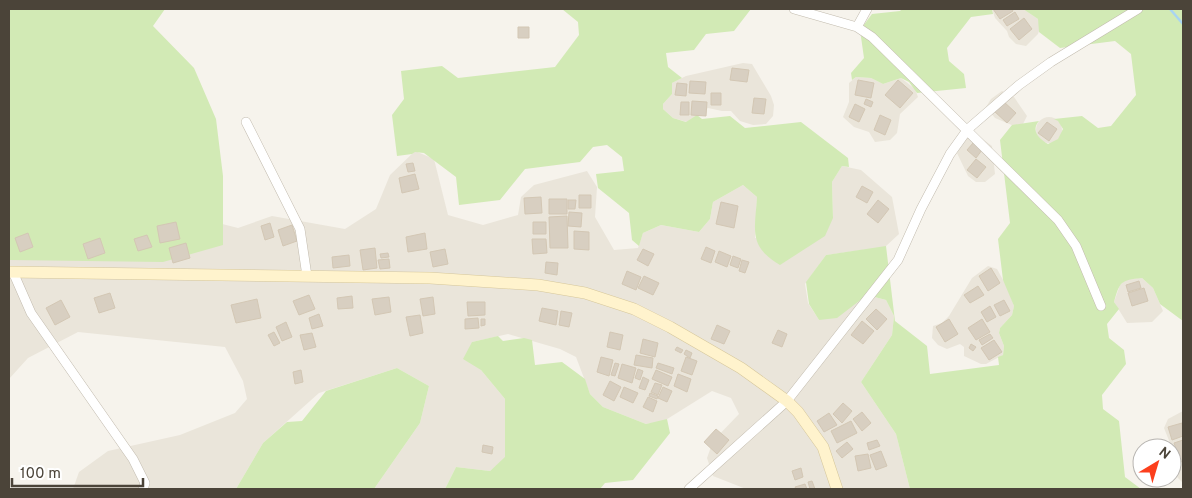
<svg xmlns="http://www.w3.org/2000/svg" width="1192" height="498" font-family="Overpass,sans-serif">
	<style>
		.residential { fill: #eae5da }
		.green { fill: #d2eab5 }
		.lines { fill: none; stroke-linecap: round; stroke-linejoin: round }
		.stream { stroke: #a9d4f2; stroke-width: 2.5 }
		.building { fill: #d8cfc1; stroke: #d3c7b4 }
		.street-casing { stroke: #c2bbae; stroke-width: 10 }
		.secondary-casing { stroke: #d6c79b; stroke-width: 12 }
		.street { stroke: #fff; stroke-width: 9 }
		.secondary { stroke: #fff3cd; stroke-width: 11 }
	</style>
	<rect width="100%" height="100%" fill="#f6f3ec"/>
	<path class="residential" d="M992,9h31l15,10 2,9 -2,6 -12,12 -10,-2 -7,-7 -2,-6 -12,-13z
		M743,63l9,1 19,32 3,9 -1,11 -7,8 -13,1 -13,-4 -9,-10h-9l-14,-3 -21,14 -14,-4 -10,-9v-5l9,-10v-11l14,-7z
		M856,77l15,1 12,6 18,-6 14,11 3,8 -18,17 -3,19 -7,7 -15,2 -6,-10 -15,-5 -11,-10 6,-15v-19z
		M1002,91l12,6 13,19 -4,8 -9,2 -19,-8 -9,-11 5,-8z
		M1036 130a13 13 0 1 1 26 0a13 13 0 1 1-26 0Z
		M968,137h12l12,9 3,28 -10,8h-9l-8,-6 -11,-23z
		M415,151l19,8 14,56 35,10 35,-10 3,-18 13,-12 53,-14 10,16 -2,30 19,33 24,-2 5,-15 18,-8 38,7 11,-13 3,-17 30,-17 14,12 -2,41 78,-20 -1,-36 10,-16 19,4 31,27 7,37 -14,13 -59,8 -21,29 3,19 11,17 48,-25 19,5 8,16 -2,19 -31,47 35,52 14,55h-164l-33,-13 -6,-18 6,-17 26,-27 -8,-16 -19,-7 -48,30 -18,3 -43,-17 -13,-13 -14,-37 -16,-8 -52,-15 -36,8 9,28 24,29v59l-15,13 -34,-4 -11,22h-71l46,-66 9,-37 -32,-18 -78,25 -56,50 -27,46h-163l6,-17 29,-21 72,-16 55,-22 12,-14 -4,-18 -18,-34 -147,-15 -50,26 -19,21v-160l158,-9 71,18 34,-12 73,13 31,-20 14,-34z
		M988,266l9,3 11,20 6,17 -2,9 -12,13 -1,5 5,13 -1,9 -17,9h-5l-17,-8v-9l-4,-3 -13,5 -9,-4 -6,-7 1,-12 9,-3 7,-7 23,-38z
		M1142,278l11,10 10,23 -11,11 -25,1 -13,-21 6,-17 6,-6z
		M1183,411v72l-6,-6 -5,-29 -8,-20 4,-9z"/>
	<path class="green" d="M9,9h156l-12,17 41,42 22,51 7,57v69l-60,17 -154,-2z
		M562,9h189l-17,22 -28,3 -12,16 -28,3 2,14 14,11 -10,5v11l-9,10v5l10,9 13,4 11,-7 5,4 28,-3 15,12 56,-6 47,36 1,9 -7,-1 -10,16 1,36 -8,18 -45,29c-32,-19 -25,-35 -23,-68l-14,-12 -30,17 -3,17 -11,13 -38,-7 -18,8 -4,13 -7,-6 -3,-27 -31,-25 -2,-14 28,-3 -2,-14 -15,-12 -14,2 -13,15 -55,7 -25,31 -41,5 -3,-28 -32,-24 -9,-1 -3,2 -15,2 -5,-41 12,-16 -3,-28 41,-5 16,12 97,-11 24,-32 -1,-13z
		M902,9h90l1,5 -22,3 -24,31 2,13 15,13 2,14 -49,5 -8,-11 -8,-4 -18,6 -12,-6 -15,-1 -4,3 -1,-7 13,-15 -4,-28 12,-16 28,-3z
		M1023,9h160v312l-23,-17 -7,-16 -11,-10c-22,2 -22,4 -28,24l5,7 -12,15 2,14 15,12 2,14 -24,31 1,14 16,12 6,56 16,12h-231l-14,-55 -35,-52 31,-47 2,-19 -8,-16 -19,-5 -30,23 -18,2 -10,-16 -3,-22 20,-27 60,-9 9,75 32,25 3,28 69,-9 -1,-8 5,-2 1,-9 -5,-13 1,-5 12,-13 2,-9 -11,-26 -5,-41 12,-16 -10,-83 12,-15 27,-4c-8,9 -1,17 9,23l10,-5 5,-10 -5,-8 -4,-2 28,-3 16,12 13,-2 25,-31 -5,-41 -16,-13 -55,7 -21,-16 -1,-13z
		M498,336l5,5 21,-3 8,2 3,25 27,-3 23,17 5,15 13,13 43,17 21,-5 3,14 -37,47 -28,3 -5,6h-155l11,-22 34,4 15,-14v-58l-24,-29 -18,-11 9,-17z
		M397,368l32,18 -9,37 -46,66h-138l27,-46 24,-21 15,-1 24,-30z"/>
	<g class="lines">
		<path class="stream" d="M1170,9l13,15"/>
	</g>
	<path class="building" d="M993,9h19l1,2 -13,8z
		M1015,12l4,7 -12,7 -4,-6z
		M1024,18l8,11 -13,11 -9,-11z
		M518,27h11v11h-11z
		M732,68l17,2 -2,12 -17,-2z
		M858,80l16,3 -3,15 -16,-3z
		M898,80l15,13 -13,15 -15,-13z
		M690,81l16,1 -1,12 -16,-1z
		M677,83l10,1 -1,12 -11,-1z
		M711,93h10v12h-10z
		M754,98l12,1 -2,15 -12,-1z
		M866,99l7,3 -2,5 -7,-3z
		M692,101l15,1 -1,14 -15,-1z
		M1003,101l13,12 -9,10 -13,-12z
		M681,102h8v13h-9z
		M855,104l10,5 -6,13 -10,-5z
		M880,115l11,5 -6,15 -11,-5z
		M1047,122l10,7 -8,12 -11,-8z
		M973,143l9,7 -6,8 -9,-8z
		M976,159l10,8 -9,11 -10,-8z
		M413,163l2,8 -7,1 -2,-8z
		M415,174l4,15 -17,4 -3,-15z
		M862,186l11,6 -6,11 -11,-6z
		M579,195h12v13h-12z
		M541,197l1,16 -17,1 -1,-16z
		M549,199h18v15h-18z
		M568,200h8l-1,9h-7z
		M878,200l11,9 -11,14 -11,-9z
		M721,202l17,4 -4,22 -18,-4z
		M569,212l13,1 -1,14 -13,-1z
		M567,216l1,32h-18l-1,-31z
		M176,222l4,17 -20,4 -3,-17z
		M533,222h13v12h-13z
		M270,223l4,14 -9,3 -4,-14z
		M292,225l5,16 -14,5 -5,-16z
		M574,231l15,1v18l-15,-1z
		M28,233l5,14 -13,5 -5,-14z
		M425,233l2,16 -19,3 -2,-15z
		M147,235l5,12 -14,4 -4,-12z
		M100,238l5,15 -17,6 -5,-15z
		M532,239h14l1,14 -14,1z
		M186,243l4,15 -17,5 -4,-15z
		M706,247l9,4 -4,12 -10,-4z
		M375,248l2,20 -14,2 -3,-20z
		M445,249l3,15 -15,3 -3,-15z
		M643,249l11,5 -6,12 -11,-6z
		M719,251l12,5 -4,11 -12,-5z
		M388,253l1,4 -8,1 -1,-4z
		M349,255l1,11 -17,2 -1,-11z
		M733,256l8,3 -3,9 -8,-3z
		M389,259l1,9 -10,1 -2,-9z
		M742,260l7,2 -4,11 -6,-2z
		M546,262l12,1 -1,12 -12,-2z
		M991,268l9,15 -12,8 -9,-15z
		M627,271l14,6 -5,13 -14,-6z
		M644,276l15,7 -6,12 -15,-7z
		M1139,281l2,7 -13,4 -2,-7z
		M978,286l6,9 -14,8 -6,-8z
		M1144,288l4,13 -16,5 -4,-13z
		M110,293l5,15 -16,5 -5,-15z
		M309,295l6,14 -16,6 -6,-14z
		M352,296l1,12 -15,1 -1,-11z
		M389,297l2,15 -16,3 -3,-16z
		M433,297l2,17 -12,2 -3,-17z
		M257,299l4,19 -25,5 -5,-18z
		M61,300l9,17 -15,8 -9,-17z
		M1004,300l6,11 -10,5 -6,-11z
		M467,302h18v13l-17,1z
		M990,306l6,11 -9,5 -6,-10z
		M542,308l16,3 -2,14 -17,-4z
		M876,309l11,10 -10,11 -11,-11z
		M561,311l11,2 -3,14 -10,-2z
		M319,314l4,12 -11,3 -3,-11z
		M420,315l3,18 -13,3 -4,-19z
		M478,318l1,10 -14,1v-10z
		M481,319h4v6l-4,1z
		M949,319l9,15 -13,8 -9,-15z
		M982,319l8,13 -14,8 -8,-12z
		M862,321l12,10 -11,13 -12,-9z
		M286,322l6,15 -10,4 -6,-14z
		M717,325l13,6 -6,13 -13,-5z
		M778,330l9,4 -5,13 -10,-4z
		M274,332l6,11 -6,3 -6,-11z
		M610,332l13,3 -3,15 -13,-3z
		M312,333l4,14 -12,3 -4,-15z
		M990,334l3,4 -11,7 -3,-5z
		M643,339l15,4 -3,14 -15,-4z
		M994,340l8,12 -13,8 -8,-12z
		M971,344l5,3 -3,4 -4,-3z
		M677,347l6,3 -2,3 -6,-3z
		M686,350l6,3 -2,5 -6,-4z
		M636,355l17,3 -1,10 -18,-3z
		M601,357l12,3 -4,16 -12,-4z
		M686,357l11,4 -5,14 -11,-4z
		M615,363l4,1 -4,12 -4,-1z
		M658,363l16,5 -2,6 -16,-6z
		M622,364l14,4 -4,15 -14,-5z
		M638,369l5,2 -3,9 -5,-2z
		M301,370l2,12 -8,2 -2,-12z
		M656,370l16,7 -4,9 -16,-7z
		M678,374l13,5 -4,13 -13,-6z
		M643,377l6,3 -4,10 -6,-2z
		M610,381l11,6 -7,14 -11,-6z
		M655,383l7,2 -4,10 -7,-3z
		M624,387l14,6 -5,10 -13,-6z
		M663,387l9,4 -5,11 -9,-4z
		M650,393l8,3 -1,3 -8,-3z
		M648,397l9,4 -4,11 -10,-5z
		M843,403l9,8 -10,12 -9,-9z
		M862,412l9,11 -9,8 -9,-12z
		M829,413l8,12 -13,7 -7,-11z
		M851,421l6,12 -20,10 -6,-12z
		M1182,423l1,13 -11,4 -4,-13z
		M716,429l13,11 -12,14 -13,-12z
		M877,440l3,6 -11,4 -2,-7z
		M1183,440v21l-2,1 -7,-19z
		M847,442l6,7 -11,9 -6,-7z
		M483,445l10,2 -1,7 -10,-2z
		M881,451l6,15 -11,4 -6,-15z
		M868,454l3,14 -13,3 -3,-15z
		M801,468l2,9 -8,3 -3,-9z
		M812,481l3,8h-5l-2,-7z
		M805,484l2,5h-11l-1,-2z"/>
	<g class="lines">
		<g class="street-casing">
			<path id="street" d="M794,9l63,18
				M867,9l-10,18 15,10 186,183 18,26 25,60
				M246,122l54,107 7,47
				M13,272l18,41 102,146 12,24 -2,6
				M689,489l98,-88 111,-141 23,-51 29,-55 18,-25 51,-44 32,-23 87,-53"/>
		</g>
		<g class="secondary-casing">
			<path id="secondary" d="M9,272l421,6 108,7 47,8 49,16 36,18 71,41 46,33 11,11 25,35 14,42"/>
		</g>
		<use href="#street" class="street"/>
		<use href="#secondary" class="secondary"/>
	</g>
	<rect width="1192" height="498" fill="none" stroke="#4b4439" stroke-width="20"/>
	<g transform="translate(1157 463) rotate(38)"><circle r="24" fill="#ffffff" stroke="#b7b4b0"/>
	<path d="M0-4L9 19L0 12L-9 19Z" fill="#fc3f1d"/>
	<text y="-8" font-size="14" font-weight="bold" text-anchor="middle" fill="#4b4439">N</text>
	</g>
	<path d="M12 478v8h131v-8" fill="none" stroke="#4b4439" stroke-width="2.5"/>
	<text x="20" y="478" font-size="15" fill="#4b4439" stroke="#ffffff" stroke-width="4" paint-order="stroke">100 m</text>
</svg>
